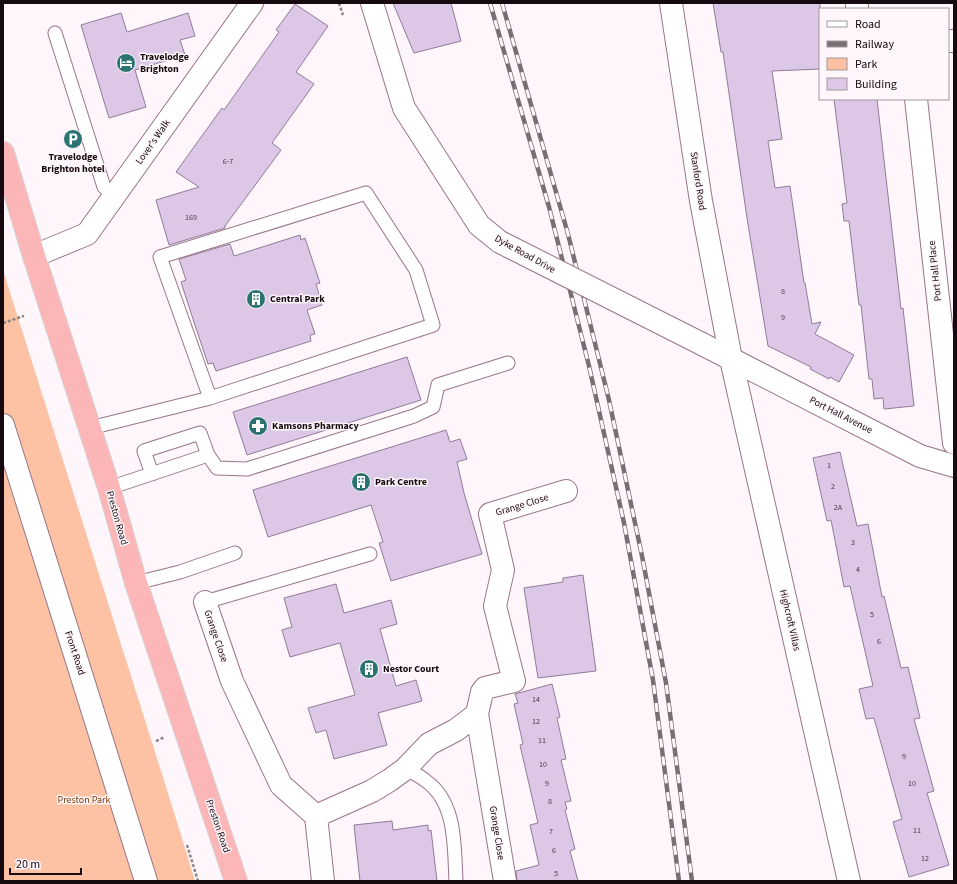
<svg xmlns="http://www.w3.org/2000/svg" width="957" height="884" font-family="'Source Sans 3',sans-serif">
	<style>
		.green { fill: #fcc2a3 }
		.building { fill: #ddc7e7; stroke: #907b99 }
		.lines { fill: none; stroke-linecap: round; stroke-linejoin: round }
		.lane-casing { stroke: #977586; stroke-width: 15 }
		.street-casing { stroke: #977586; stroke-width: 24 }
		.highway-casing { stroke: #d5d3d4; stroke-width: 24 }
		.path { stroke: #8c8387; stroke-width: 2.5; stroke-dasharray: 3 2; stroke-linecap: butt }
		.lane { stroke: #fff; stroke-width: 13 }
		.street { stroke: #fff; stroke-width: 22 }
		.highway { stroke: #fcb6b7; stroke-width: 22 }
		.rail-casing { stroke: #796e73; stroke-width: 4.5 }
		.rail { stroke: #fef6fa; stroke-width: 3; stroke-dasharray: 9; stroke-linecap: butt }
		.street-bridge-casing { stroke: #977586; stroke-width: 24; stroke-linecap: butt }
		.street-bridge { stroke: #fff; stroke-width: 22 }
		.labels { text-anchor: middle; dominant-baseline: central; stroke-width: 3; stroke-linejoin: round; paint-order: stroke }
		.number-label { font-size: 8px; fill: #483946 }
		.poi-label { font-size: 10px; font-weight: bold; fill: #160a10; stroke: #fef6fa; text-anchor: start }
		.street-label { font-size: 10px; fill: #160a10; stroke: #fef6fa }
		.park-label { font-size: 10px; fill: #7c3907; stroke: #fef6fa }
	</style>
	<rect width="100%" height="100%" fill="#fef6fa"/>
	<path class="green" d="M3,270l170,539 22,72h-192z"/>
	<path class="building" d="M393,3h58l10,38 -47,12z
		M713,3h107v66l-48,2 10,68 -14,2 7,47 15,-2 14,97h1l7,41 9,-2 -6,12 39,21 -15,27 -9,-5 -1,2 -19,-10 1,-2 -43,-21 -21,-128 -24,-166h-2z
		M295,4l33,22 -32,46 18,12 -42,59 9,7 -56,76v2l-56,17 -13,-45 43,-13 -23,-15 46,-64 2,2 55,-78 -3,-2z
		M121,13l6,19 61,-19 7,23 -15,4 5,15 -50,15 11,37 -37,11 -28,-93z
		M834,99h43l24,210 2,-1 11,98 -30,3 -1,-11 -9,1 -2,-20h-3l-8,-74h-2l-10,-84h-5l-2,-17 5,-1z
		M300,235l1,5 4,-2 15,45 -4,1 6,21 -15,5 8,24 -5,1 1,6 -95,30 -3,-8 -5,1 -16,-48 -11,-34 5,-2 -7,-21 51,-15 4,12z
		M407,357l14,43 -174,55 -14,-43z
		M446,430l4,12 10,-3 7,20 -10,3 7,31 18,61 -91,27 -12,-38 4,-1 -12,-37 -103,32 -15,-47z
		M840,452l17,74 11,-2 14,73 2,-1 17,72 7,-1 12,51 -6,1 20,72 -7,2 22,72 -40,12 -16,-55 9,-3 -28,-101 -8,1 -7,-30 14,-3 -23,-100 -6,1 -13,-67 -4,1 -14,-63z
		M583,575l13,96 -58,7 -14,-90 39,-6v-4z
		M336,584l8,29 47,-13 6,24 -17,5 16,57 20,-6 6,21 -44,12 9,32 -53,14 -8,-29 -10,3 -8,-25 47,-13 -15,-52 -50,14 -8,-27 10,-3 -8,-29z
		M552,684l8,33 -3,1 9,41 -5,1 10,41 -6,1 2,7 -2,1 10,39 -5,2 8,30h-61l-1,-10 23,-6 -9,-40 8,-2 -18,-78 3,-1 -9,-40 4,-1 -3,-9z
		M392,821l1,9 35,-5v6l3,-1 6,51h-77l-6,-56z"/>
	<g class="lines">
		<g class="lane-casing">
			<path id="lane" d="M55,33l49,154 11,8
				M90,428l120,-30 9,-3 214,-70 -17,-55 -50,-77 -206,64 50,141
				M152,474l-8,-23 56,-18 8,22
				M109,488l99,-33 9,13 30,1 167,-53 19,-9 5,-22 70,-22
				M136,583l44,-11 55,-19
				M205,602l165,-48
				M405,769c7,3 15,7 21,12 31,22 28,66 30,100"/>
		</g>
		<g class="street-casing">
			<path id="street" d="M372,3l32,105 75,117 21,17
				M671,3l30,198 30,158 118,522
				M857,9v-6
				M948,41h6
				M916,99l38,344
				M34,256l53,-22 165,-231
				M702,344l218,112 34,10
				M3,425l143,456
				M205,602l27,79 49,104 35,31 7,65
				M316,816l56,-25 18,-11 15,-11 24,-25 27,-14 21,-16
				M505,881l-28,-167 5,-22 3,-4 29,-7 -19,-75 8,-36 -13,-56 76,-23"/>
		</g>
		<g class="highway-casing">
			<path id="highway" d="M3,153l31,103 75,232 27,95 100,298"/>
		</g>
		<path class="path" d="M339,3l4,12
			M3,323l21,-7
			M156,741l9,-4
			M187,845l11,36"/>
		<use href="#lane" class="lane"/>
		<use href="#street" class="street"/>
		<use href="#highway" class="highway"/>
		<g class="rail-casing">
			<path id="rail" d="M490,3l59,204 40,159 35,157 29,157 26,201
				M502,3l66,231 41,166 33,156 24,127 26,198"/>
		</g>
		<use href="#rail" class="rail"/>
		<g class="street-bridge-casing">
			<path id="street-bridge" d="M500,242l202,102"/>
		</g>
		<use href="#street-bridge" class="street-bridge"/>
	</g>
	<defs>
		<g id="hotel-disc" transform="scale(1)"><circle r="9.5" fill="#2a7370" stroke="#fef6fa"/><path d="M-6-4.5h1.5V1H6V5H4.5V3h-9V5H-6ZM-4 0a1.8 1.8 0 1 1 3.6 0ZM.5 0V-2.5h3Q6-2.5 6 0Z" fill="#fff"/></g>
		<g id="parking-disc" transform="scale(1)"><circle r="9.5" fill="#2a7370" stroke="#fef6fa"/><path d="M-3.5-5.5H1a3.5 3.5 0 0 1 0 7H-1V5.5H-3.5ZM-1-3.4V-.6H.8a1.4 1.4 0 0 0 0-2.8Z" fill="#fff"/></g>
		<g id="building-disc" transform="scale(1)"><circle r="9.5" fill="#2a7370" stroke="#fef6fa"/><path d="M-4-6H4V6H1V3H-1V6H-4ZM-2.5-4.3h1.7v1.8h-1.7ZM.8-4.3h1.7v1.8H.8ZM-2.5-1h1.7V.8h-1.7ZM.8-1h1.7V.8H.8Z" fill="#fff"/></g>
		<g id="pharmacy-disc" transform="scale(1)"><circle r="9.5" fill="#2a7370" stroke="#fef6fa"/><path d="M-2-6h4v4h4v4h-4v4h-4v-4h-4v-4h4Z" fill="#fff"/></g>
	</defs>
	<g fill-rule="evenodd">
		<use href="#hotel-disc" x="126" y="63"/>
		<use href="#parking-disc" x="73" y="139"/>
		<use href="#building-disc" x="256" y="299"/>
		<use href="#pharmacy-disc" x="258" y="426"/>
		<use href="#building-disc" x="361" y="482"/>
		<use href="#building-disc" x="369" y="669"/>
	</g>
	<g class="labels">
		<g class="number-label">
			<text x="228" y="161">6-7</text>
			<text x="191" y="217">169</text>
			<text x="783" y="291">8</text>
			<text x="783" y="317">9</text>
			<text x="829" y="465">1</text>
			<text x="833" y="486">2</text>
			<text x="838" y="507">2A</text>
			<text x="853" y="542">3</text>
			<text x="858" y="569">4</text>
			<text x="872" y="614">5</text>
			<text x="879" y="641">6</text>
			<text x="536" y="699">14</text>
			<text x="536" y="721">12</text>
			<text x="542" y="740">11</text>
			<text x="904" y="756">9</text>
			<text x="543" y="764">10</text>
			<text x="547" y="783">9</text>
			<text x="912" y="783">10</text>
			<text x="550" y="801">8</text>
			<text x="917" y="830">11</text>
			<text x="551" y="831">7</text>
			<text x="554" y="850">6</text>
			<text x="925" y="858">12</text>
			<text x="556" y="873">5</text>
		</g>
		<g class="poi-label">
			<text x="140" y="57">Travelodge<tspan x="140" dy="12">Brighton</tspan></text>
			<text x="73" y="157" text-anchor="middle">Travelodge<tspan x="73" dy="12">Brighton hotel</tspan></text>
			<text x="270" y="299">Central Park</text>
			<text x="272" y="426">Kamsons Pharmacy</text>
			<text x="375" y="482">Park Centre</text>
			<text x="383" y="669">Nestor Court</text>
		</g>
		<g class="street-label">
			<text transform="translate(153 142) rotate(-55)">Lover's Walk</text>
			<text transform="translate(698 181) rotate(81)">Stanford Road</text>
			<text transform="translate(525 254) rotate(29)">Dyke Road Drive</text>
			<text transform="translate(935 271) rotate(-96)">Port Hall Place</text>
			<text transform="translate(841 415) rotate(27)">Port Hall Avenue</text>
			<text transform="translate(522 505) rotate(-17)">Grange Close</text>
			<text transform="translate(117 518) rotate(74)">Preston Road</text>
			<text transform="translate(790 620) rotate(77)">Highcroft Villas</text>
			<text transform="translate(216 636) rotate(71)">Grange Close</text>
			<text transform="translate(75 653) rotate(72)">Front Road</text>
			<text transform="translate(218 826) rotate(71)">Preston Road</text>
			<text transform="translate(497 833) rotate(81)">Grange Close</text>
		</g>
		<g class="park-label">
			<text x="84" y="800">Preston Park</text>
		</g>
	</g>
	<rect width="957" height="884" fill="none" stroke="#160a10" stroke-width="8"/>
	<rect x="819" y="8" width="130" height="92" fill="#fef6fa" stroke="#a1989c"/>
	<rect x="827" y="21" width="20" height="6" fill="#ffffff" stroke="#a1989c"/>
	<text x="855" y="28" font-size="12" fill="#160a10">Road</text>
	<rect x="827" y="41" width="20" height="6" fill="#796e73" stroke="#a1989c"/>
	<text x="855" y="48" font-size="12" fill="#160a10">Railway</text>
	<rect x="827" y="58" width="20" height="12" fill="#fcc2a3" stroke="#a1989c"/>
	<text x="855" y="68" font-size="12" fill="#160a10">Park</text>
	<rect x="827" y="78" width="20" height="12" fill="#ddc7e7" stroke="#a1989c"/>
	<text x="855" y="88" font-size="12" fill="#160a10">Building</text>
	<path d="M10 868v6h71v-6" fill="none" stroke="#160a10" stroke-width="2"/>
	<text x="16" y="868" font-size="12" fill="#160a10" stroke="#fef6fa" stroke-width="3" paint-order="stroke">20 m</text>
</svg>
